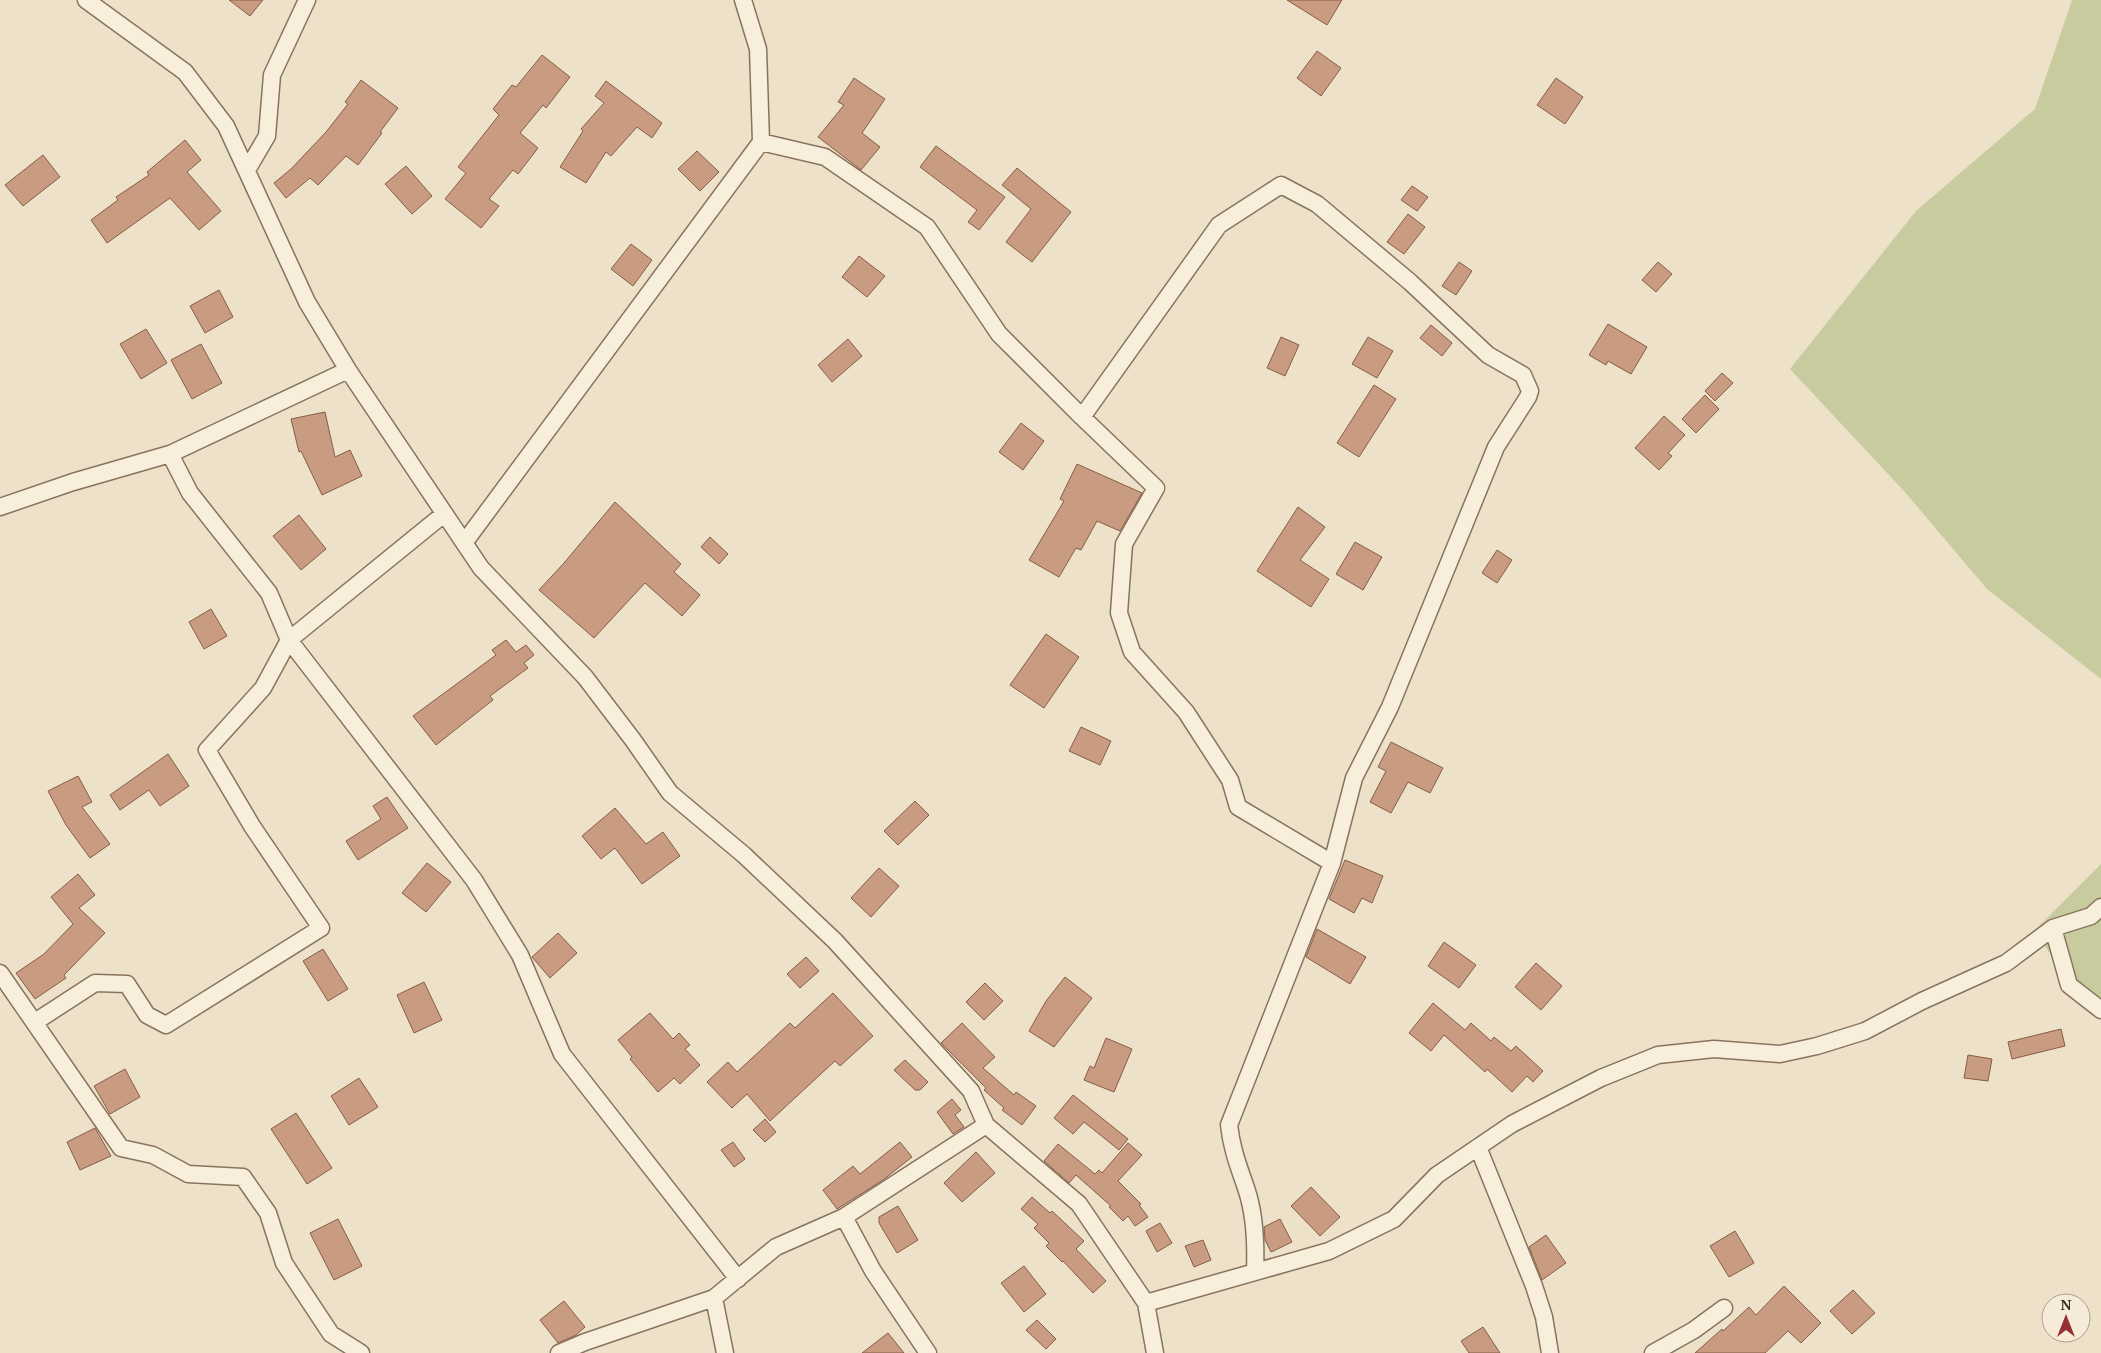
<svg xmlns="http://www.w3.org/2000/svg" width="2101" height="1353" font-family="'Noto Serif',serif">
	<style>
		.green { fill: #c7cb9d }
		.building { fill: #c99c81; stroke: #875d45 }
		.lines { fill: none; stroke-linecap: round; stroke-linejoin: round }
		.minor-casing { stroke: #89735e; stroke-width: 19 }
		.minor { stroke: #f8eedc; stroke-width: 16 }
	</style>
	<rect width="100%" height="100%" fill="#ede1c9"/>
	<path class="green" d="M2072,0h29v679l-114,-90 -83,-98 -114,-122 126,-158 119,-102z
		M2101,864v153l-8,-4 -59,-82z"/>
	<path class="building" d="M229,0h34l-13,16z
		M1287,0h55l-15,25z
		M1317,51l24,17 -20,28 -24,-18z
		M542,55l28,22 -24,31 -3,-3 -23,28 18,15 -20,26 -5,-4 -24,29 10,7 -18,22 -36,-29 21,-26 -8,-6 41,-52 -6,-6 19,-24 4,2z
		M854,78l31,21 -23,34 18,14 -19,23 -43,-33 26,-32 -6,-3z
		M1556,78l27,19 -18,27 -28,-19z
		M361,80l37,28 -18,24 2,1 -24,32 -12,-9 -28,29 -8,-7 -24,20 -12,-15 17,-14 35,-37 22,-28 -3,-2z
		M606,81l56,42 -10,15 -15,-11 -26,29 -5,-4 -20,31 -26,-16 23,-36 -2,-2 23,-26 -9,-7z
		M185,140l16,20 -14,12 34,39 -22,19 -29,-32 -63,45 -16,-23 27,-20 -2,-3 33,-22 -2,-3z
		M936,146l69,51 -26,33 -11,-8 9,-12 -57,-43z
		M697,151l22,21 -19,19 -22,-22z
		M43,155l17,22 -37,29 -18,-21z
		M406,166l26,30 -20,18 -27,-30z
		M1017,168l54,44 -39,50 -26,-20 25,-33 -29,-24z
		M1412,186l16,11 -11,14 -16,-11z
		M1408,214l17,13 -21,27 -17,-12z
		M631,244l21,16 -19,26 -22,-17z
		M859,256l26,20 -18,21 -25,-20z
		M1459,262l13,9 -16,24 -14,-9z
		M1658,262l14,12 -16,18 -14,-12z
		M219,290l14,27 -28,16 -15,-27z
		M1608,324l39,23 -16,27 -23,-13 -2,4 -17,-10z
		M1431,325l21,18 -10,13 -22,-18z
		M146,329l21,34 -26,16 -21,-35z
		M1281,337l18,8 -14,31 -18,-8z
		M1368,337l25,14 -16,27 -25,-14z
		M848,339l14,17 -30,26 -14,-17z
		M201,344l21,39 -30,16 -21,-39z
		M1722,373l11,10 -18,18 -10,-10z
		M1374,385l22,14 -37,58 -22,-14z
		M1705,395l14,14 -23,24 -14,-14z
		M325,412l10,45 15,-7 12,26 -40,19 -21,-44 -2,1 -8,-33z
		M1664,416l21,19 -17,18 4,3 -13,14 -24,-22z
		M1021,423l23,18 -21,29 -24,-18z
		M1077,464l65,29 -22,38 -23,-10 -16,29 -5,-2 -17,29 -30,-17 35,-59 -4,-2z
		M615,502l66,62 -7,8 26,23 -18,21 -37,-33 -51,55 -55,-48 25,-27z
		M1298,507l27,20 -25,33 29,19 -18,28 -54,-36z
		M299,515l27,34 -25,21 -28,-34z
		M710,537l18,17 -9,10 -18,-17z
		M1355,542l27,15 -19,33 -27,-16z
		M1497,550l15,10 -15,23 -15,-10z
		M211,609l16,27 -23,13 -15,-27z
		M1046,634l33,23 -35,51 -34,-23z
		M506,640l10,12 10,-7 8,10 -10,8 4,5 -38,28 3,4 -57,45 -23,-29 83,-61 -4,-5z
		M1081,727l30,14 -11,24 -31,-14z
		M1391,742l52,26 -13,25 -22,-11 -17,31 -21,-11 16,-31 -8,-4z
		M168,754l21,32 -29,20 -11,-16 -29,20 -10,-15z
		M78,776l14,26 -10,5 28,37 -20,14 -24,-33 -18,-34z
		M387,797l21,31 -50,32 -12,-19 35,-22 -8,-13z
		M915,801l14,14 -31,30 -14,-14z
		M615,808l31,36 17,-12 17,24 -38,28 -27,-36 -14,11 -19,-23z
		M1345,860l38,16 -11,27 -10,-5 -8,15 -25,-14z
		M427,863l24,19 -25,30 -24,-19z
		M879,868l20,18 -28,31 -20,-19z
		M78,874l17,21 -16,13 26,25 -41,42 2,3 -31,21 -19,-26 28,-19 29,-30 -22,-27z
		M1317,929l49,28 -16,27 -44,-27z
		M558,933l19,20 -27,25 -18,-21z
		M1444,942l32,23 -17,23 -31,-22z
		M323,949l25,40 -20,12 -25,-40z
		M806,957l13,14 -19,17 -13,-14z
		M1536,963l26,23 -21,24 -26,-23z
		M1065,977l27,21 -38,49 -25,-16 17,-30z
		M424,982l18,38 -28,13 -17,-38z
		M985,983l18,18 -19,19 -18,-18z
		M833,993l40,43 -33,30 -5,-5 -65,60 -23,-27 -15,14 -25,-26 21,-20 9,10 53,-49 5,5z
		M1433,1003l32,27 6,-7 20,18 3,-4 17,14 5,-5 27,25 -10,11 -6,-6 -15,16 -25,-23 -2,3 -41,-37 -13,16 -22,-18z
		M650,1013l23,26 6,-6 11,12 -5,4 15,16 -20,19 -6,-6 -16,14 -28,-33 2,-2 -14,-17z
		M962,1023l33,34 -12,11 31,27 2,-3 20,14 -14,19 -20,-15 2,-2 -20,-18 2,-2 -45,-45z
		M2061,1029l4,17 -53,13 -4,-17z
		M1106,1038l26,11 -18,43 -30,-12 6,-14 4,2z
		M1968,1055l24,4 -4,22 -24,-3z
		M905,1060l23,22 -8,8h-5l-21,-20z
		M125,1069l15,28 -30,17 -16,-28z
		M359,1078l19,29 -29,18 -18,-29z
		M1073,1095l55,44 -9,11 -35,-28 -11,12 -19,-16z
		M952,1099l9,11 -6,5 9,12 -11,7 -16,-22z
		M296,1113l36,55 -25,16 -36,-55z
		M765,1119l11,13 -11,10 -12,-12z
		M95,1128l16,28 -31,14 -13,-28z
		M733,1142l12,17 -11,8 -13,-17z
		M900,1142l12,15 -29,23 -46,29 -14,-19 30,-24 7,8z
		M1128,1143l14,12 -24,26 23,23 -2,1 9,12 -13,9 -7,-10 -5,5 -14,-14 2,-1 -35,-31 -7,8 -25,-22 14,-17 37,30 4,-4 3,3z
		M976,1152l19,21 -33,29 -18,-19z
		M1311,1187l29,30 -20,19 -29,-30z
		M1032,1197l18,16 2,-2 32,30 -8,8 30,32 -13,12 -30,-32 -1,1 -16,-16 3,-3 -15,-15 4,-4 -17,-15z
		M898,1206l20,34 -21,13 -18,-30v-6z
		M338,1219l24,47 -28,14 -24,-47z
		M1280,1219l12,23 -21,10 -6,-12 -1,-13z
		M1160,1223l12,20 -15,9 -11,-21z
		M1735,1231l19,32 -25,14 -19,-31z
		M1546,1235l20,28 -24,17 -13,-33z
		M1203,1240l8,20 -17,7 -9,-21z
		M1024,1266l22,28 -22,18 -23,-29z
		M1784,1286l37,37 -20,20 -13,-12 -23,22h-70l27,-24 1,2 26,-24 7,8z
		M1853,1290l22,23 -23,21 -22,-23z
		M564,1301l21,26 -9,8 -18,8 -18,-23z
		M1037,1320l19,19 -10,10 -20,-19z
		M1483,1327l17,26h-31l-8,-12z
		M888,1333l16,20h-42z"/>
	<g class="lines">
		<g class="minor-casing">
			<path id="minor" d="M86,0l99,72 41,54 81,176 41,68 133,198 104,109 48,63 37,53 74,62 91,86 136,150 15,34 93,79 67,99 9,50
				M761,142l64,15 102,70 72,107 83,83 137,-192 62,-40 36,19 93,78 78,73 35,20 7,16 -2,6 -32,50 -106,260 -36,71 -22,85 -103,262c3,26 10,42 18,66 8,25 9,55 8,80
				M247,170l20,-34 5,-61 35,-75
				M1082,417l74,71 -32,56 -5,69 13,39 54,60 44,68 8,27 94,56
				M170,454l20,39 79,100 20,47 185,240 46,75 42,99 176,225
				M0,507l73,-25 97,-28 178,-84
				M464,543l297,-401 -3,-93 -15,-49
				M2053,928l16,57 32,25
				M0,973l121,175 32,7 35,19 55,3 25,36 16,50 47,71 30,19
				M35,1022l60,-39 32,1 20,31 19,10 155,-97 -69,-102 -45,-76 56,-62 26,-48 155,-126
				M1478,1147l56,139 10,31 6,36
				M844,1217l29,54 55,82
				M714,1298l11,55
				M1146,1303l183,-52 65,-32 43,-44 75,-51 89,-46 57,-23 56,-6 66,5 37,-8 48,-15 57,-30 84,-38 47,-35 38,-12 10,-9
				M559,1353l26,-11 129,-44 62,-51 68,-30 142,-92
				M1653,1353l41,-23 30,-22"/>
		</g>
		<use href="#minor" class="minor"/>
	</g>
	<g transform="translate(2066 1318)"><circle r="24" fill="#f5ebd8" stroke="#aa9f8f"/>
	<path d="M0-4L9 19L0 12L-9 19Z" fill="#953136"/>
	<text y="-8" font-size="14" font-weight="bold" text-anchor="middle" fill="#3a2c21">N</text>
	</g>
</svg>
